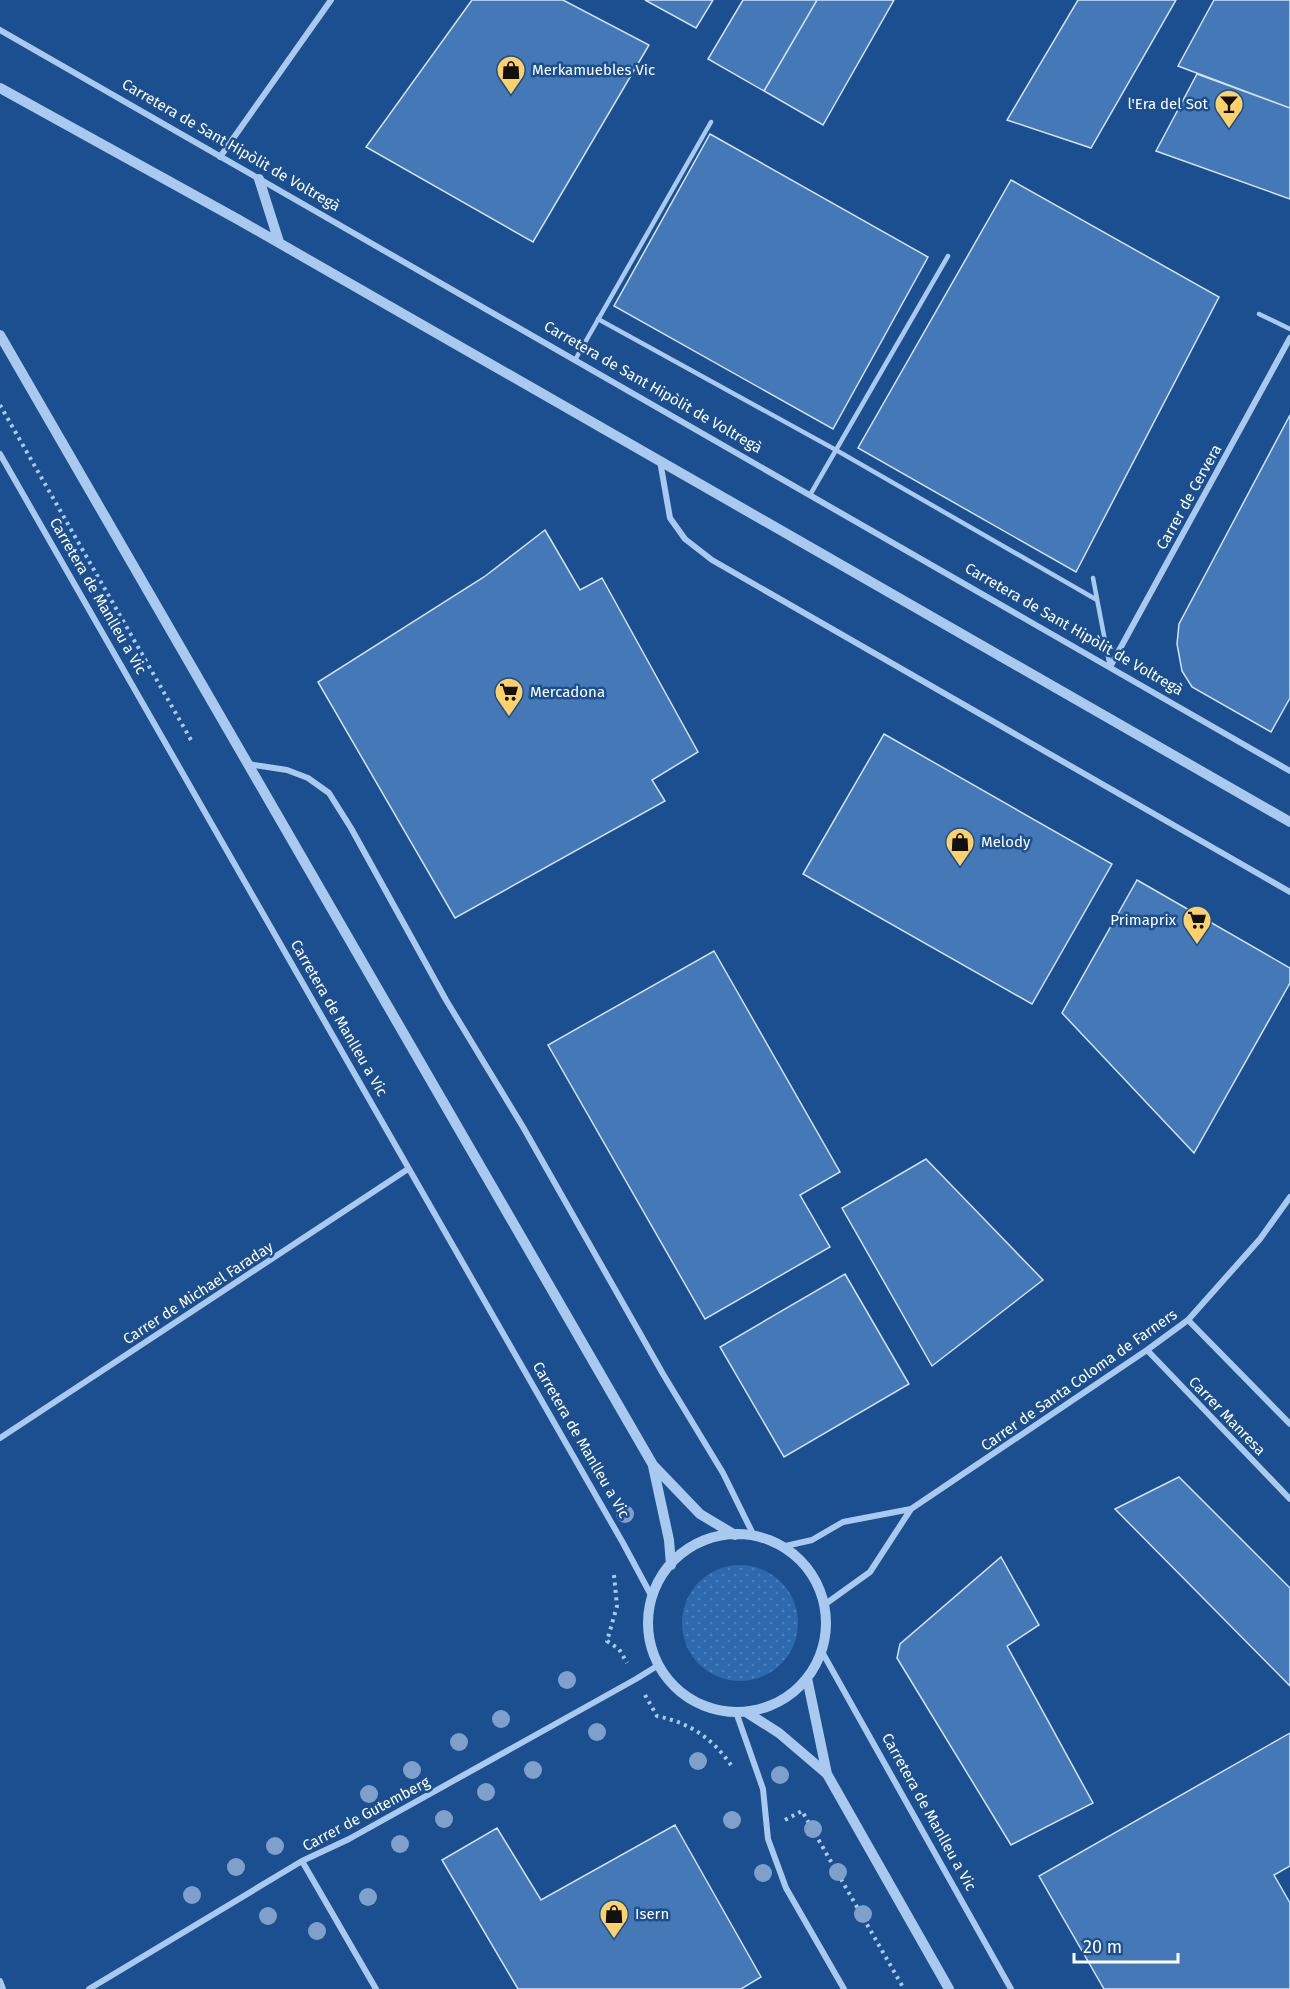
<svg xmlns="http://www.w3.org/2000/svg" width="1290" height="1989" font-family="'Fira Sans',sans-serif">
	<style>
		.grass { fill: url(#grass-dots) }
		.building { fill: #4478b7; stroke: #cfe3fa; stroke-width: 1.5 }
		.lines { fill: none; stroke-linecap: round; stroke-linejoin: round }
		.path { stroke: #a9c9ee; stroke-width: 4; stroke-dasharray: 3 4.5; stroke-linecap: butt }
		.service { stroke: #a9c9ee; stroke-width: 4.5 }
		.minor { stroke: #a9c9ee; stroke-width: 6 }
		.tertiary { stroke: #a9c9ee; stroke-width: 10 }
		.tree { fill: #7ea0ca }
		.labels { text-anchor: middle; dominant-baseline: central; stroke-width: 5; stroke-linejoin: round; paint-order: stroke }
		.poi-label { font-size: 15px; fill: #fff; stroke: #1b4f8f; text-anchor: start }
		.street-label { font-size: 15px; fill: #fff; stroke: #1b4f8f }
	</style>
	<defs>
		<pattern id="grass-dots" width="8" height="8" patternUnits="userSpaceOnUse" patternTransform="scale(1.5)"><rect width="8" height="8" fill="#2e69ad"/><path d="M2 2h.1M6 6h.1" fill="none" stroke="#4d80b9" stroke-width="1.8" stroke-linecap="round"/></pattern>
	</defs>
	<rect width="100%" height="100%" fill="#1b4f8f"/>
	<path class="grass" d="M682 1623a58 58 0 1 1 116 0a58 58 0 1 1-116 0Z"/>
	<path class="building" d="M472,0h91l86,45 -116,197 -167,-95z
		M645,0h68l-17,28z
		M743,0h74l-53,91 -56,-32z
		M817,0h77l-71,125 -59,-34z
		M1078,0h98l-85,148 -84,-28z
		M1214,0h76v108l-112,-42z
		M1197,74l93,34v91l-134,-48z
		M710,134l218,123 -95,172 -219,-123z
		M1011,180l208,117 -143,275 -218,-124z
		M1290,415v283l-19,34 -79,-45 -10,-16 -5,-27 2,-20z
		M545,530l35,60 22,-12 96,174 -46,28 13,21 -210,117 -137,-236 166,-105z
		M884,734l228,130 -80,140 -229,-130z
		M1137,880l153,88v15l-96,170 -132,-140z
		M714,951l126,221 -40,23 30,52 -125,72 -157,-274z
		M926,1159l117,121 -111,86 -90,-158z
		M845,1274l64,110 -125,73 -64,-110z
		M1179,1477l111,111v98l-175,-177z
		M1001,1557l38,68 -32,21 86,157 -82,42 -114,-187 3,-14z
		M1290,1733v133l-16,9 16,28v86h-186l-65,-113z
		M675,1825l86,152 -20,12h-223l-76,-129 55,-32 44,72z"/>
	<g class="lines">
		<path class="path" d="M0,405l191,335
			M614,1575l3,31 -10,35 12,8 8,14
			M645,1695l12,21c33,7 55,22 74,49
			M785,1820l17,-9 102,178"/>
		<path class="service" d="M1259,314l31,15
			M598,319l238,131 261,150
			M575,360l136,-238
			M810,495l138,-239
			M1093,578l17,89"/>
		<path class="minor" d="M0,30l1290,741
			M220,157l111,-157
			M0,454l623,1089 29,54
			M660,461l10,57 15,21 27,21 578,332
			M1110,667l180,-329
			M248,764l39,6 21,8 21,15 22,35 95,172 77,127 140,247 60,99 31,63
			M1188,1320l102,104
			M1147,1350l143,149
			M0,1438l408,-269
			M781,1547l31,-7 31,-18 68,-13
			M824,1605l46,-33 41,-63 236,-159 41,-30 72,-81 30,-42
			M821,1650l190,339
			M736,1712l27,77 5,50 18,49 58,101
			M302,1861l74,128
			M0,1981l3,8
			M89,1989l213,-128 47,-22 287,-160 21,-13"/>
		<path class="tertiary" d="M0,88l239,132 1051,602
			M259,179l20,63
			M0,335l653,1130 47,49 35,21
			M653,1466l16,74 2,25
			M648 1623a89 89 0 1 1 178 0a89 89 0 1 1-178 0Z
			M807,1678l20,96 122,215
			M746,1712l33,21 48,41"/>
	</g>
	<g class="tree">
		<circle cx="625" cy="1514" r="9"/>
		<circle cx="567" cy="1680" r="9"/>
		<circle cx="501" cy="1719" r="9"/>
		<circle cx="597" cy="1732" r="9"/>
		<circle cx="459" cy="1742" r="9"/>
		<circle cx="698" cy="1761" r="9"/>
		<circle cx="412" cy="1770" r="9"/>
		<circle cx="533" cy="1770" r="9"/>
		<circle cx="780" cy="1775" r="9"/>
		<circle cx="486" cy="1792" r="9"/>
		<circle cx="369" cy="1794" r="9"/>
		<circle cx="444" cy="1819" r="9"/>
		<circle cx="732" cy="1820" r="9"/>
		<circle cx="813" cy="1829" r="9"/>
		<circle cx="400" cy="1844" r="9"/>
		<circle cx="275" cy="1846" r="9"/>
		<circle cx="236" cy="1867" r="9"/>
		<circle cx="838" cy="1872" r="9"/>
		<circle cx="763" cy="1873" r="9"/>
		<circle cx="192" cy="1895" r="9"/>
		<circle cx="368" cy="1897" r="9"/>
		<circle cx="863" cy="1914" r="9"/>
		<circle cx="268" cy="1916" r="9"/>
		<circle cx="317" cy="1931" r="9"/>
	</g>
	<defs>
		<g id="shop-pin" transform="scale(1.5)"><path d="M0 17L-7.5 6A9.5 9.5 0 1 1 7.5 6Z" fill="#ffd166" stroke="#1b4f8f"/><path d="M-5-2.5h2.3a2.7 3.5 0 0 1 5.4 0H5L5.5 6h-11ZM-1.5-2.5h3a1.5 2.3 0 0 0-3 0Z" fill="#111"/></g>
		<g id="bar-pin" transform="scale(1.5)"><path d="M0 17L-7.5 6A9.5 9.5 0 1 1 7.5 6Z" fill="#ffd166" stroke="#1b4f8f"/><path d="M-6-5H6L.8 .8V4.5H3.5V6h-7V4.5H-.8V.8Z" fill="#111"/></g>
		<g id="supermarket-pin" transform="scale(1.5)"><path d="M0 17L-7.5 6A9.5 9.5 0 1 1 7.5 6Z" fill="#ffd166" stroke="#1b4f8f"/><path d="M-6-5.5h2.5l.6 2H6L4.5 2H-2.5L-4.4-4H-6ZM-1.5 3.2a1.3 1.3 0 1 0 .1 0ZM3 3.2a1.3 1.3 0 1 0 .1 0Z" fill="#111"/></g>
	</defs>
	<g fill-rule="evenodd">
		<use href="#shop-pin" x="511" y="70"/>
		<use href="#bar-pin" x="1229" y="104"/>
		<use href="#supermarket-pin" x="509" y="692"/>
		<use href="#shop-pin" x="960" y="842"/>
		<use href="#supermarket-pin" x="1197" y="920"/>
		<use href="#shop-pin" x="614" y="1914"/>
	</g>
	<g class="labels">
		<g class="poi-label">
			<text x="532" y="70">Merkamuebles Vic</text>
			<text x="1208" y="104" text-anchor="end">l'Era del Sot</text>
			<text x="530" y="692">Mercadona</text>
			<text x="981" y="842">Melody</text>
			<text x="1176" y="920" text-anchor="end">Primaprix</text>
			<text x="635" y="1914">Isern</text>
		</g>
		<g class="street-label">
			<text transform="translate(231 145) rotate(30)">Carretera de Sant Hipòlit de Voltregà</text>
			<text transform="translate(653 387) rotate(30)">Carretera de Sant Hipòlit de Voltregà</text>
			<text transform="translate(1189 497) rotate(-61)">Carrer de Cervera</text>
			<text transform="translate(98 596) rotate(60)">Carretera de Manlleu a Vic</text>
			<text transform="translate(1074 629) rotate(30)">Carretera de Sant Hipòlit de Voltregà</text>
			<text transform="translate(339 1018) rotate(60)">Carretera de Manlleu a Vic</text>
			<text transform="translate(198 1293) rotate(-33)">Carrer de Michael Faraday</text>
			<text transform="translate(1079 1380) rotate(-35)">Carrer de Santa Coloma de Farners</text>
			<text transform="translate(1227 1416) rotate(46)">Carrer Manresa</text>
			<text transform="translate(581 1440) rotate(60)">Carretera de Manlleu a Vic</text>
			<text transform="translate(929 1812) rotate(61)">Carretera de Manlleu a Vic</text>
			<text transform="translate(366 1814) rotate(-28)">Carrer de Gutemberg</text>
		</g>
	</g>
	<path d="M1074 1953v9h104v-9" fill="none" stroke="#ffffff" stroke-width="3"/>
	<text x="1083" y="1953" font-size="18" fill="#ffffff" stroke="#1b4f8f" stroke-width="4.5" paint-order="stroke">20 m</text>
</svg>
